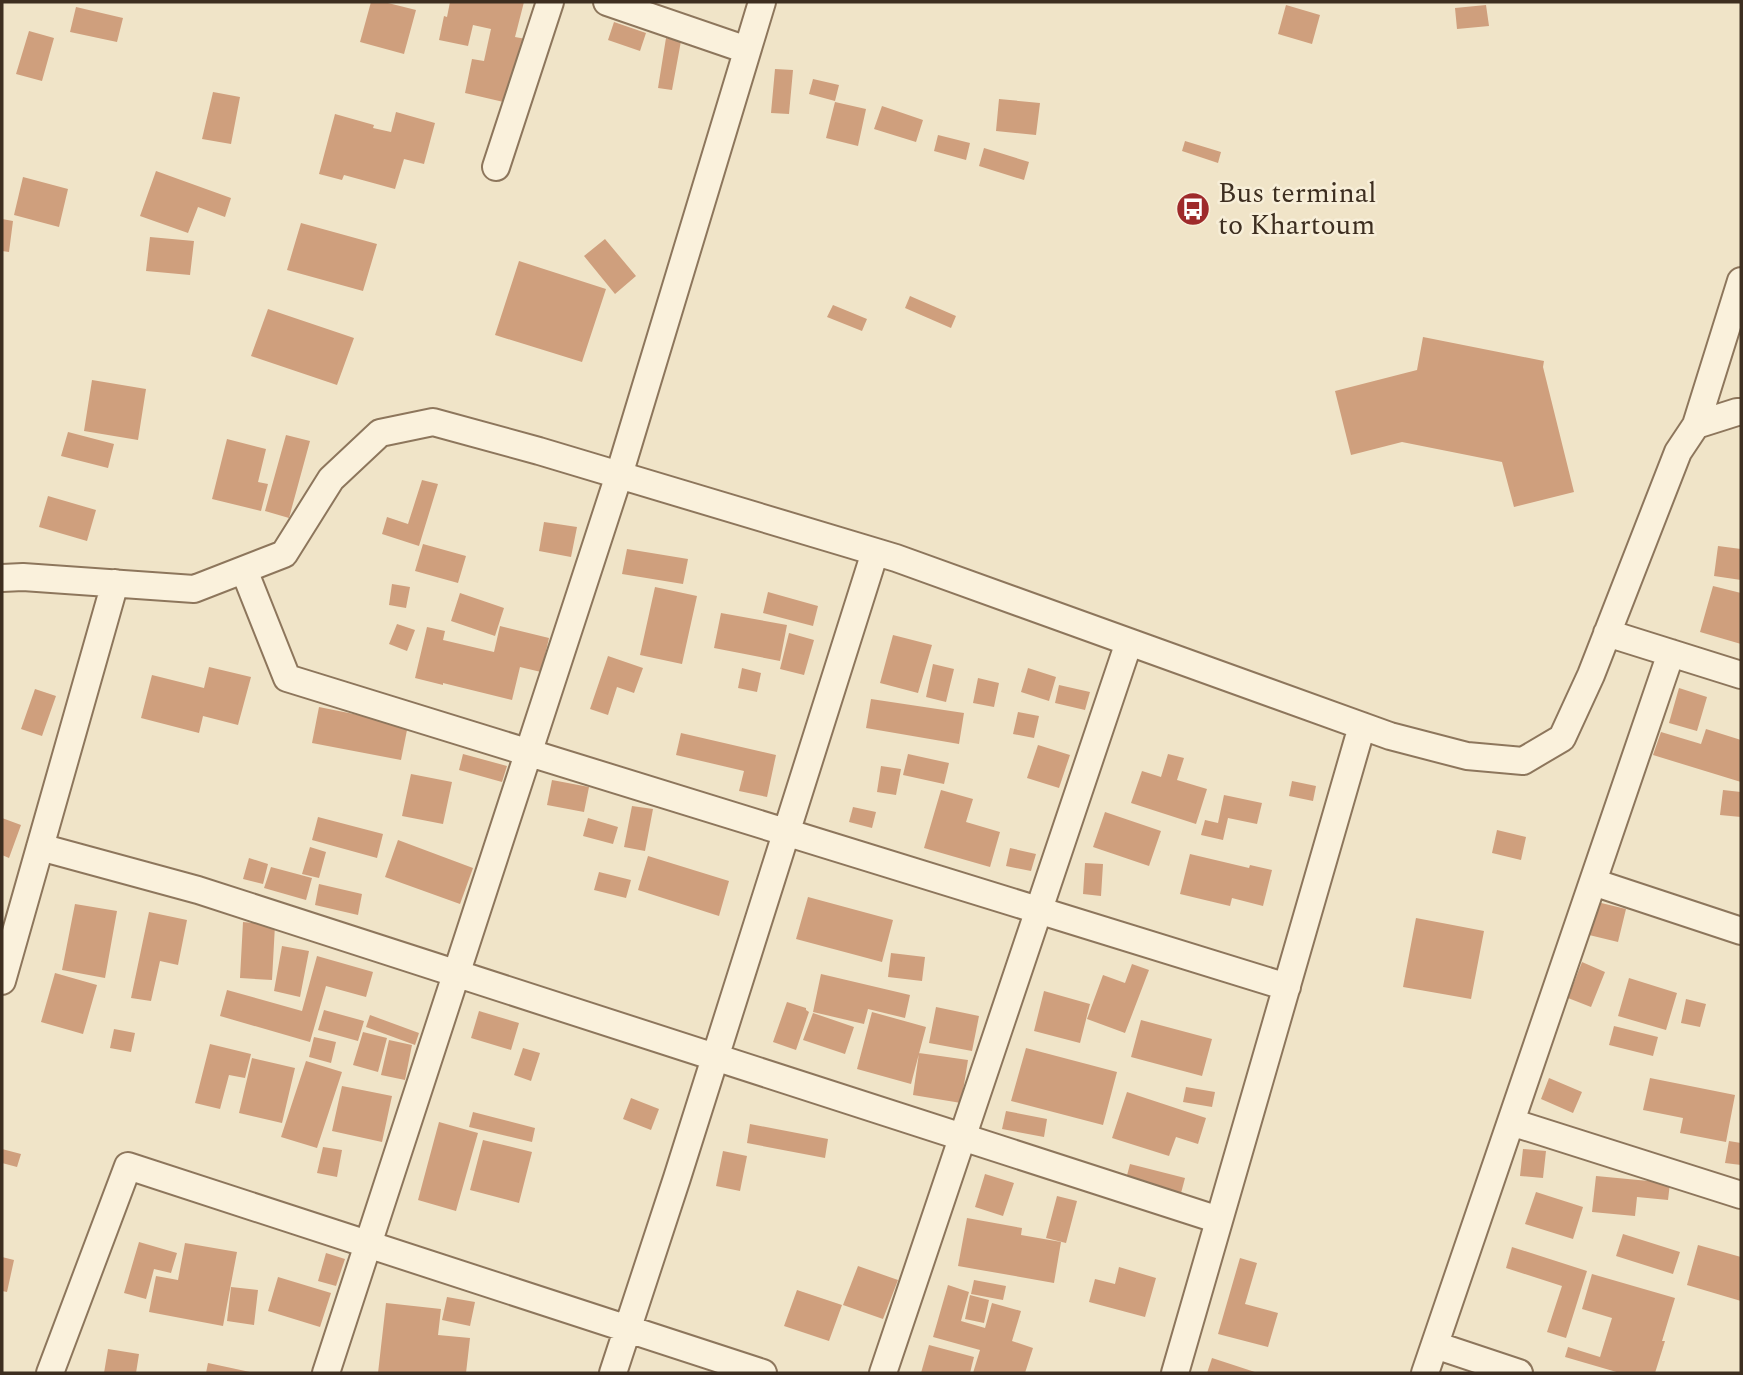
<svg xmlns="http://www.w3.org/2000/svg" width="1743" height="1375" font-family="Spectral,serif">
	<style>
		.building { fill: #cf9f7d }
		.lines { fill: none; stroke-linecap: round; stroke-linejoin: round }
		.street-casing { stroke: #8d765c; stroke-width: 30 }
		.street { stroke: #faf1dc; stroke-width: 26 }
		.labels { text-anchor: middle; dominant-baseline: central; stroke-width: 5; stroke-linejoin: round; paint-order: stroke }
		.poi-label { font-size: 28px; fill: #3d2e20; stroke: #f7eed8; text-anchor: start }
	</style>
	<rect width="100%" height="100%" fill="#f0e4c8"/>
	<path class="building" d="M371,2h13l32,8 -12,44 -44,-12z
		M450,2h74l-9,35 11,2 -14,65 -47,-11 7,-34 12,2 7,-32 -18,-4 -5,21 -29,-6 5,-24 3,1z
		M1286,5l34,10 -8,29 -34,-10z
		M1486,5l3,21 -32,3 -2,-21z
		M76,7l47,11 -6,24 -47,-10z
		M614,22l32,11 -6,18 -32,-11z
		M29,31l25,7 -12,43 -26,-7z
		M666,38l15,3 -9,49 -14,-2z
		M775,69l18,1 -4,44 -18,-1z
		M813,79l26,6 -4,16 -26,-7z
		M213,92l27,5 -9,47 -29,-5z
		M999,99l41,4 -4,32 -40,-4z
		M835,102l31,7 -8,37 -32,-8z
		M882,106l41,14 -7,22 -42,-13z
		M396,112l39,11 -11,41 -20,-5 -9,30 -51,-14 -2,5 -23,-6 16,-60 39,11 -1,3 18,4z
		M938,135l32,8 -4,17 -32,-9z
		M1185,141l36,11 -3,11 -36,-12z
		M984,148l45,14 -5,18 -45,-14z
		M156,171l75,27 -6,19 -27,-10 -10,26 -48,-17z
		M23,177l45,12 -9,38 -45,-12z
		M2,219l11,2 -4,31 -7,-1z
		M301,223l76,21 -14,47 -76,-21z
		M150,237l44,4 -4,34 -44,-4z
		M605,239l31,37 -21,18 -31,-38z
		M519,261l87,28 -24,73 -87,-27z
		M910,296l46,20 -5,12 -46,-20z
		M833,305l34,14 -5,12 -35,-14z
		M268,309l86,29 -17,47 -86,-29z
		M1423,337l121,24 -1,6 31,125 -60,15 -12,-45 -100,-20 -51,13 -16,-64 82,-21z
		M92,380l54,9 -8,51 -54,-9z
		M68,432l46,12 -6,24 -47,-12z
		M286,435l24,6 -21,77 -24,-7z
		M227,439l39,10 -8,33 10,2 -7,27 -49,-12z
		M422,480l16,4 -19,62 -37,-12 5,-17 21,7z
		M48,496l48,14 -9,31 -48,-14z
		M544,522l33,5 -6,30 -32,-6z
		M423,544l43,12 -8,27 -43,-12z
		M1718,546l23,3v31l-27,-4z
		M627,549l61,10 -5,25 -61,-10z
		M392,584l18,3 -4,21 -17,-3z
		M1713,586l28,7v51l-41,-12z
		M655,587l42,9 -15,68 -42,-9z
		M768,592l50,14 -5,20 -50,-13z
		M460,593l44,15 -9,28 -44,-15z
		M721,613l66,12 -7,36 -66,-13z
		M397,624l18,6 -8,21 -18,-7z
		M500,626l49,12 -8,34 -21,-5 -8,33 -69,-17v2l-28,-7 12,-51 18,4 -2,9 51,12z
		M789,633l25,7 -10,35 -24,-6z
		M893,635l39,10 -14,48 -38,-10z
		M608,656l35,12 -9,25 -17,-6 -9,28 -18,-6z
		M933,664l21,5 -8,33 -20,-5z
		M209,667l42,10 -13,48 -35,-9 -4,17 -58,-15 11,-43 52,13z
		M742,668l19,5 -4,19 -19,-4z
		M1028,668l28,9 -7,24 -28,-9z
		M978,678l21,5 -5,24 -21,-4z
		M1059,685l31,7 -5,18 -30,-7z
		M1679,688l28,9 -10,34 -28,-8z
		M35,689l21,7 -14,40 -21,-7z
		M871,699l93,14 -5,31 -93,-16z
		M319,707l89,18 -7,35 -89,-17z
		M1018,712l21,4 -5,22 -21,-4z
		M1706,729l35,11v42l-88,-27 8,-23 40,12z
		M681,733l95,22 -9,42 -28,-6 5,-20 -68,-16z
		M1038,745l32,10 -11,33 -32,-10z
		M463,754l44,12 -5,16 -43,-12z
		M908,754l41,9 -5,21 -41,-9z
		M1168,754l16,4 -7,22 30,9 -11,35 -65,-21 11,-32 19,6z
		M881,766l20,3 -5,26 -19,-3z
		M411,774l41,8 -9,42 -41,-8z
		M552,780l37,7 -5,25 -37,-7z
		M1292,781l24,5 -3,15 -24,-5z
		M941,790l32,9 -7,23 34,10 -10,35 -66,-19z
		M1723,790l18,2v25l-21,-2z
		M1224,795l38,8 -5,21 -29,-6 -5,22 -22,-5 4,-15 13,3z
		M632,806l21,3 -8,42 -21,-4z
		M853,807l23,5 -4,16 -23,-6z
		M1105,812l56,19 -12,35 -56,-19z
		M318,817l65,17 -6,24 -65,-18z
		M2,818l19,7 -12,33 -7,-3z
		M588,818l30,9 -5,17 -30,-8z
		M1497,830l29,7 -5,23 -29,-7z
		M398,840l75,28 -13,36 -75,-27z
		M310,847l16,5 -7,26 -17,-4z
		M1010,848l26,6 -5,17 -25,-5z
		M1190,854l59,14 1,-3 22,5 -9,36 -31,-8 -2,8 -50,-12z
		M648,856l81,25 -10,35 -81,-26z
		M249,858l19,6 -5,20 -20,-5z
		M1085,863l18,1 -2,32 -18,-2z
		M271,867l41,11 -6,22 -42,-12z
		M599,872l32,8 -5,18 -32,-8z
		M319,884l43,10 -4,21 -43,-10z
		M808,897l85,23 -11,42 -86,-23z
		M1593,901l33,8 -8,33 -33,-8z
		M75,904l42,7 -12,67 -43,-8z
		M149,912l38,8 -9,45 -18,-4 -9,40 -20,-3z
		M1416,918l68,13 -13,68 -68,-12z
		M243,922l32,3 -3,55 -32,-2z
		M282,946l27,5 -9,46 -26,-6z
		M891,953l34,4 -3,24 -34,-4z
		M317,956l56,16 -7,25 -40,-11 -16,56 -90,-26 7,-26 75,21z
		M1582,962l23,10 -14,35 -23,-9z
		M1132,964l17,6 -24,63 -38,-14 16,-44 22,8z
		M55,973l42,12 -14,49 -42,-12z
		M821,974l89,21 -5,23 -37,-9 -4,15 -51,-12z
		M1629,978l48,15 -11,37 -48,-14z
		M1044,991l46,13 -10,39 -46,-12z
		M1686,999l20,5 -6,23 -19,-4z
		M787,1002l19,6v2l3,2 -13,38 -23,-8z
		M936,1007l43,9 -7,35 -43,-8z
		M324,1010l40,11 -6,20 -40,-11z
		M479,1011l40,12 -8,27 -40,-12z
		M872,1012l54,15 -15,57 -54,-15z
		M813,1013l41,14 -9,27 -42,-14z
		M370,1015l49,18 -4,12 -49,-18z
		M1141,1020l71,19 -10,37 -71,-19z
		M1614,1026l44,11 -5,19 -44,-11z
		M114,1029l21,4 -4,19 -21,-4z
		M363,1032l24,6 -9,34 -25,-7z
		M314,1037l22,5 -5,21 -22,-6z
		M389,1040l23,5 -7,35 -24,-5z
		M210,1044l41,10 -6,24 -16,-3 -9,34 -25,-6z
		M523,1048l17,5 -9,28 -17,-6z
		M1026,1048l91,24 -14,53 -92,-24z
		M919,1053l49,7 -7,43 -48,-8z
		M252,1058l43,10 -13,55 -43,-10z
		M306,1061l36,11 -25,76 -36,-11z
		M1549,1078l33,14 -9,21 -32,-14z
		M1650,1078l85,17 -9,47 -46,-9 3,-15 -40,-8z
		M342,1086l50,10 -10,46 -50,-11z
		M1186,1087l29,5 -3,15 -29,-5z
		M1127,1092l79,26 -8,26 -22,-7 -7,19 -57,-18z
		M631,1098l28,11 -8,21 -28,-11z
		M1006,1111l41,8 -3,18 -42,-8z
		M473,1112l62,16 -3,14 -63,-15z
		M439,1122l39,11 -22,78 -38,-11z
		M750,1124l78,15 -3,19 -78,-15z
		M483,1140l49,12 -13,51 -49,-13z
		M1729,1141l12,2v22l-16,-2z
		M323,1147l19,3 -5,27 -20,-4z
		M2,1149l19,5 -4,13 -15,-4z
		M1523,1149l23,2 -3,27 -23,-2z
		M723,1151l24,5 -7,35 -24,-5z
		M1130,1164l55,14 -5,19 -55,-14z
		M985,1174l29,9 -11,33 -28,-9z
		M1596,1176l74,7 -2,17 -31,-3 -2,19 -43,-4z
		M1536,1192l47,15 -10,32 -48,-15z
		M1057,1196l20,5 -11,42 -20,-5z
		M967,1218l55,10 -1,7 40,7 -7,41 -96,-17z
		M1623,1234l57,18 -7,22 -57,-18z
		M139,1242l38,11 -6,20 -17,-4 -8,30 -22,-6z
		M185,1243l52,9 -14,74 -74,-14 7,-36 22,4z
		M1698,1245l43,12v44l-54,-16z
		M1512,1247l75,24 -21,67 -19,-6 15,-46 -56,-18z
		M326,1253l19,6 -9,27 -18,-5z
		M2,1257l12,3 -7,32 -5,-1z
		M1240,1258l17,5 -12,41 33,9 -10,34 -50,-13z
		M858,1266l40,14 -15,39 -40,-14z
		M1119,1267l37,11 -11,39 -56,-15 6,-23 20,5z
		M1592,1274l83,24 -13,43h3l-10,32h-35l-55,-16 3,-10 32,10 12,-39 -30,-9z
		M278,1277l53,16 -11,34 -52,-16z
		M974,1280l32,6 -3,14 -32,-6z
		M948,1285l21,7 -8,29 24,7 7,-25 29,8 -9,30 21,7 -8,25h-52l7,-23 -47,-13z
		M231,1287l27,3 -4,35 -27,-4z
		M797,1290l45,15 -13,36 -45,-15z
		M970,1295l19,5 -5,23 -19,-4z
		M447,1297l28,5 -5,24 -28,-6z
		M386,1303l55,6 -3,26 32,3 -4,35h-88z
		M929,1345l45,12 -4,16h-49z
		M108,1349l31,5 -3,19h-32z
		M1212,1358l46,15h-51z
		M208,1363l42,9 -1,1h-43z"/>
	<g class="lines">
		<g class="street-casing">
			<path id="street" d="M607,2l140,48
				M496,167l54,-165
				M1696,425l45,-144
				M244,570l43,108 1000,309
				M2,578l21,-1 171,12 90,-35 47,-75 49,-46 53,-11 106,29 357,107 494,178 77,20 56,5 39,-23 29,-63 87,-223 18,-27 41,-13h4
				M1607,633l134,42
				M40,847l158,43 1021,330
				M1593,882l148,49
				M2,981l113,-398
				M1511,1122l230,73
				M1435,1345l84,28
				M50,1373l78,-207 635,207
				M326,1373l293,-898 143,-473
				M613,1373l64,-195 198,-626
				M883,1373l246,-731
				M1175,1373l187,-647
				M1425,1373l246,-720"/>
		</g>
		<use href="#street" class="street"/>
	</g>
	<defs>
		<g id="bus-disc" transform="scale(1.75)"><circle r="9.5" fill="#9e2a2b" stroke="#f7eed8"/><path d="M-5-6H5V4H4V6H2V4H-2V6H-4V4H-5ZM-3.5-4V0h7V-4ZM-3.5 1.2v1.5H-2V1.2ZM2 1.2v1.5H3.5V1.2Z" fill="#fff"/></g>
	</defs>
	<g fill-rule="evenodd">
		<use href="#bus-disc" x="1193" y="209"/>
	</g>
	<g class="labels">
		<g class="poi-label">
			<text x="1218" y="193">Bus terminal<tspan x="1218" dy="32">to Khartoum</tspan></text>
		</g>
	</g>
	<rect width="1743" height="1375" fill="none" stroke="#3d2e20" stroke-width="7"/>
</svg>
